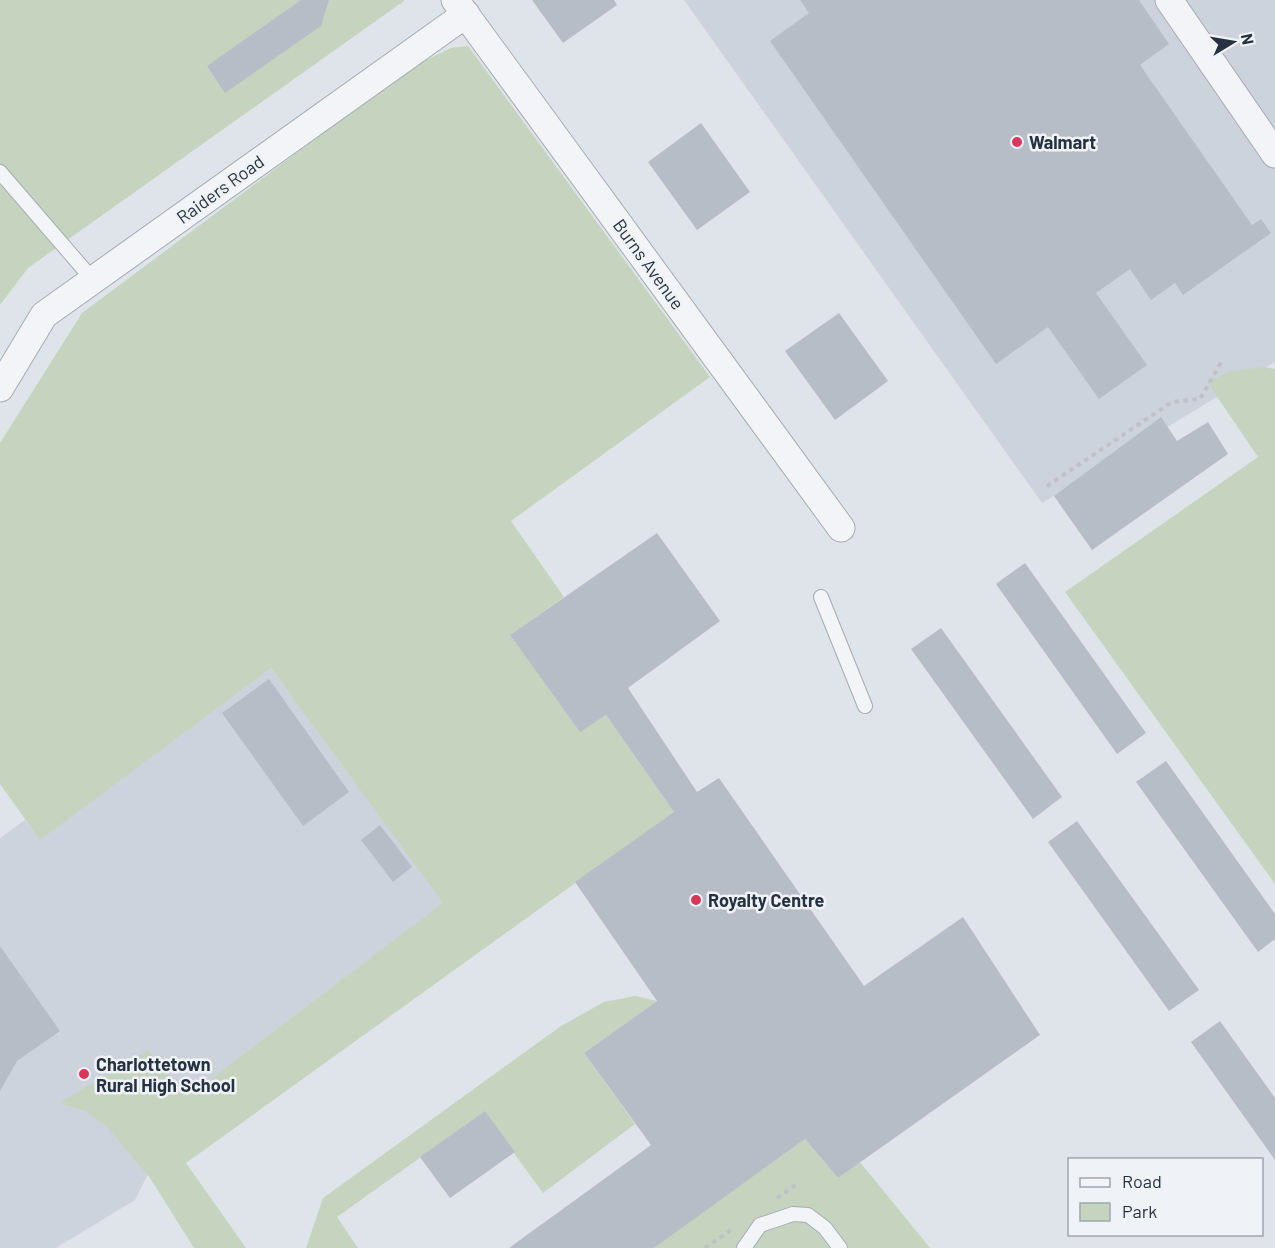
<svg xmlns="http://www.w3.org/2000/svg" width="1275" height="1248" font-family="Barlow,sans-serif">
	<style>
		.built { fill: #cdd3dc }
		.green { fill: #c6d4bf }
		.building { fill: #b6bdc7 }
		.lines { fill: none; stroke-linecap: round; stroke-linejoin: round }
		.service-casing { stroke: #a4abb4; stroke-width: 16 }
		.minor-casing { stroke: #a4abb4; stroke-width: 29 }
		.path { stroke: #bdc2c9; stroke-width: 4; stroke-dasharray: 4.5 4.5; stroke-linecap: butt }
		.service { stroke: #f2f4f8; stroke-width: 14 }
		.minor { stroke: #f2f4f8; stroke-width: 27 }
		.poi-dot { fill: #db375a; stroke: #eff3f7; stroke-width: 2 }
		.labels { text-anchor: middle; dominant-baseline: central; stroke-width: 5; stroke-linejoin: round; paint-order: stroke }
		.poi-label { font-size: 18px; font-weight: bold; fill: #263242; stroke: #eff3f7; text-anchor: start }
		.street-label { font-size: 18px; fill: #263242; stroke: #eff3f7 }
	</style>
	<rect width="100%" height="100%" fill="#dfe4ea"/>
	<path class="built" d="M684,0h591v362l-233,141z
		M271,668l173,235 -258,195 -51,102 -79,48h-56v-410l25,-18 15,19z"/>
	<path class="green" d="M0,0h404v1l-376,267 -28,37z
		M468,46l242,331 -199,144 53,76 -54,38 70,96 26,-16 68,97 -488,351 60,85h-52l-44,-70 -44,-52 -21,-15 -26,-8 89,-53 39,47 256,-194 -172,-235 -231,172 -40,-56v-341l82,-130 295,-220 45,-31 29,-14z
		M1265,367l10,2v515l-210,-292 193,-135 -51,-75 23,-11z
		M635,996l22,5 -73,52 51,71 -92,69 -59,-81 -147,105 21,31h-52l17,-50 238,-172 43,-24z
		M805,1139l33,39 22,-16 70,86h-278z"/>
	<path class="building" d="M301,0h28l-8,26 -96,67 -18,-27z
		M532,0h82l3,5 -54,38z
		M800,0h339l30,44 -29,21 112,160 9,-6 10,14 -88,62 -8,-12 -24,17 -21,-31 -34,24 51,72 -48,34 -51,-72 -52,37 -226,-323 39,-28z
		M701,123l49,69 -53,38 -49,-68z
		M839,313l49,68 -53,39 -50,-69z
		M1161,417l16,24 31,-19 20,32 -136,96 -38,-54z
		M657,533l63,88 -92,67 69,104 22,-14 145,208 99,-69 77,118 -202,143 -33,-39 -151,109h-145l142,-103 -67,-92 73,-52 -82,-119 99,-70 -68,-97 -26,17 -70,-97z
		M1025,563l121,170 -29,21 -121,-170z
		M941,628l121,169 -29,22 -122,-170z
		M269,679l80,113 -46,34 -81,-113z
		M1166,761l109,153v25l-17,13 -122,-170z
		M1077,821l122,169 -30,21 -121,-169z
		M380,825l32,42 -19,15 -32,-42z
		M0,946l60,85 -43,30 -17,30z
		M1220,1021l55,77v62l-84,-118z
		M485,1111l30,41 -65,46 -30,-41z"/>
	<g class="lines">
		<g class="service-casing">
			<path id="service" d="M0,172l93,108
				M821,597l44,109
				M744,1248l16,-23 33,-11 15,1 17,13 15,20"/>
		</g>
		<g class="minor-casing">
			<path id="minor" d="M455,0l386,528
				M1169,0l106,154
				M0,388l44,-73 422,-301"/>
		</g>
		<path class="path" d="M1047,486l125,-84 28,-3 22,-38
			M777,1198l20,-14
			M705,1248l29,-20"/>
		<use href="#service" class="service"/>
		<use href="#minor" class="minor"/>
	</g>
	<g class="poi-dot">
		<circle cx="1017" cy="142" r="6"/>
		<circle cx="696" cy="900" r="6"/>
		<circle cx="84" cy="1074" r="6"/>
	</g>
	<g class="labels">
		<g class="poi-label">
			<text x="1029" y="142">Walmart</text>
			<text x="708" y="900">Royalty Centre</text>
			<text x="96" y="1064">Charlottetown<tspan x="96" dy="21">Rural High School</tspan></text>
		</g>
		<g class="street-label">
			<text transform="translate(220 189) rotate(-36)">Raiders Road</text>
			<text transform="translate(649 264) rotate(54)">Burns Avenue</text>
		</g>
	</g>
	<rect x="1068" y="1158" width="195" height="78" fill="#eff3f7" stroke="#9fa6af" stroke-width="1.5"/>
	<rect x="1080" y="1178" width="30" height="9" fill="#f2f4f8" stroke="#9fa6af" stroke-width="1.5"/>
	<text x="1122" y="1188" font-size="18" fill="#263242">Road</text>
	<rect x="1080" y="1203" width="30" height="18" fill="#c6d4bf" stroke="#9fa6af" stroke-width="1.5"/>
	<text x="1122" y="1218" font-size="18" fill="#263242">Park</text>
	<g transform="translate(1233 42) rotate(79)" stroke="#eff3f7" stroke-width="4.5" paint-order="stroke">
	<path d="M0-4.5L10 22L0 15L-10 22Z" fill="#263242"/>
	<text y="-9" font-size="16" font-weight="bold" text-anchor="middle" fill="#263242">N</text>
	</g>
</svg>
